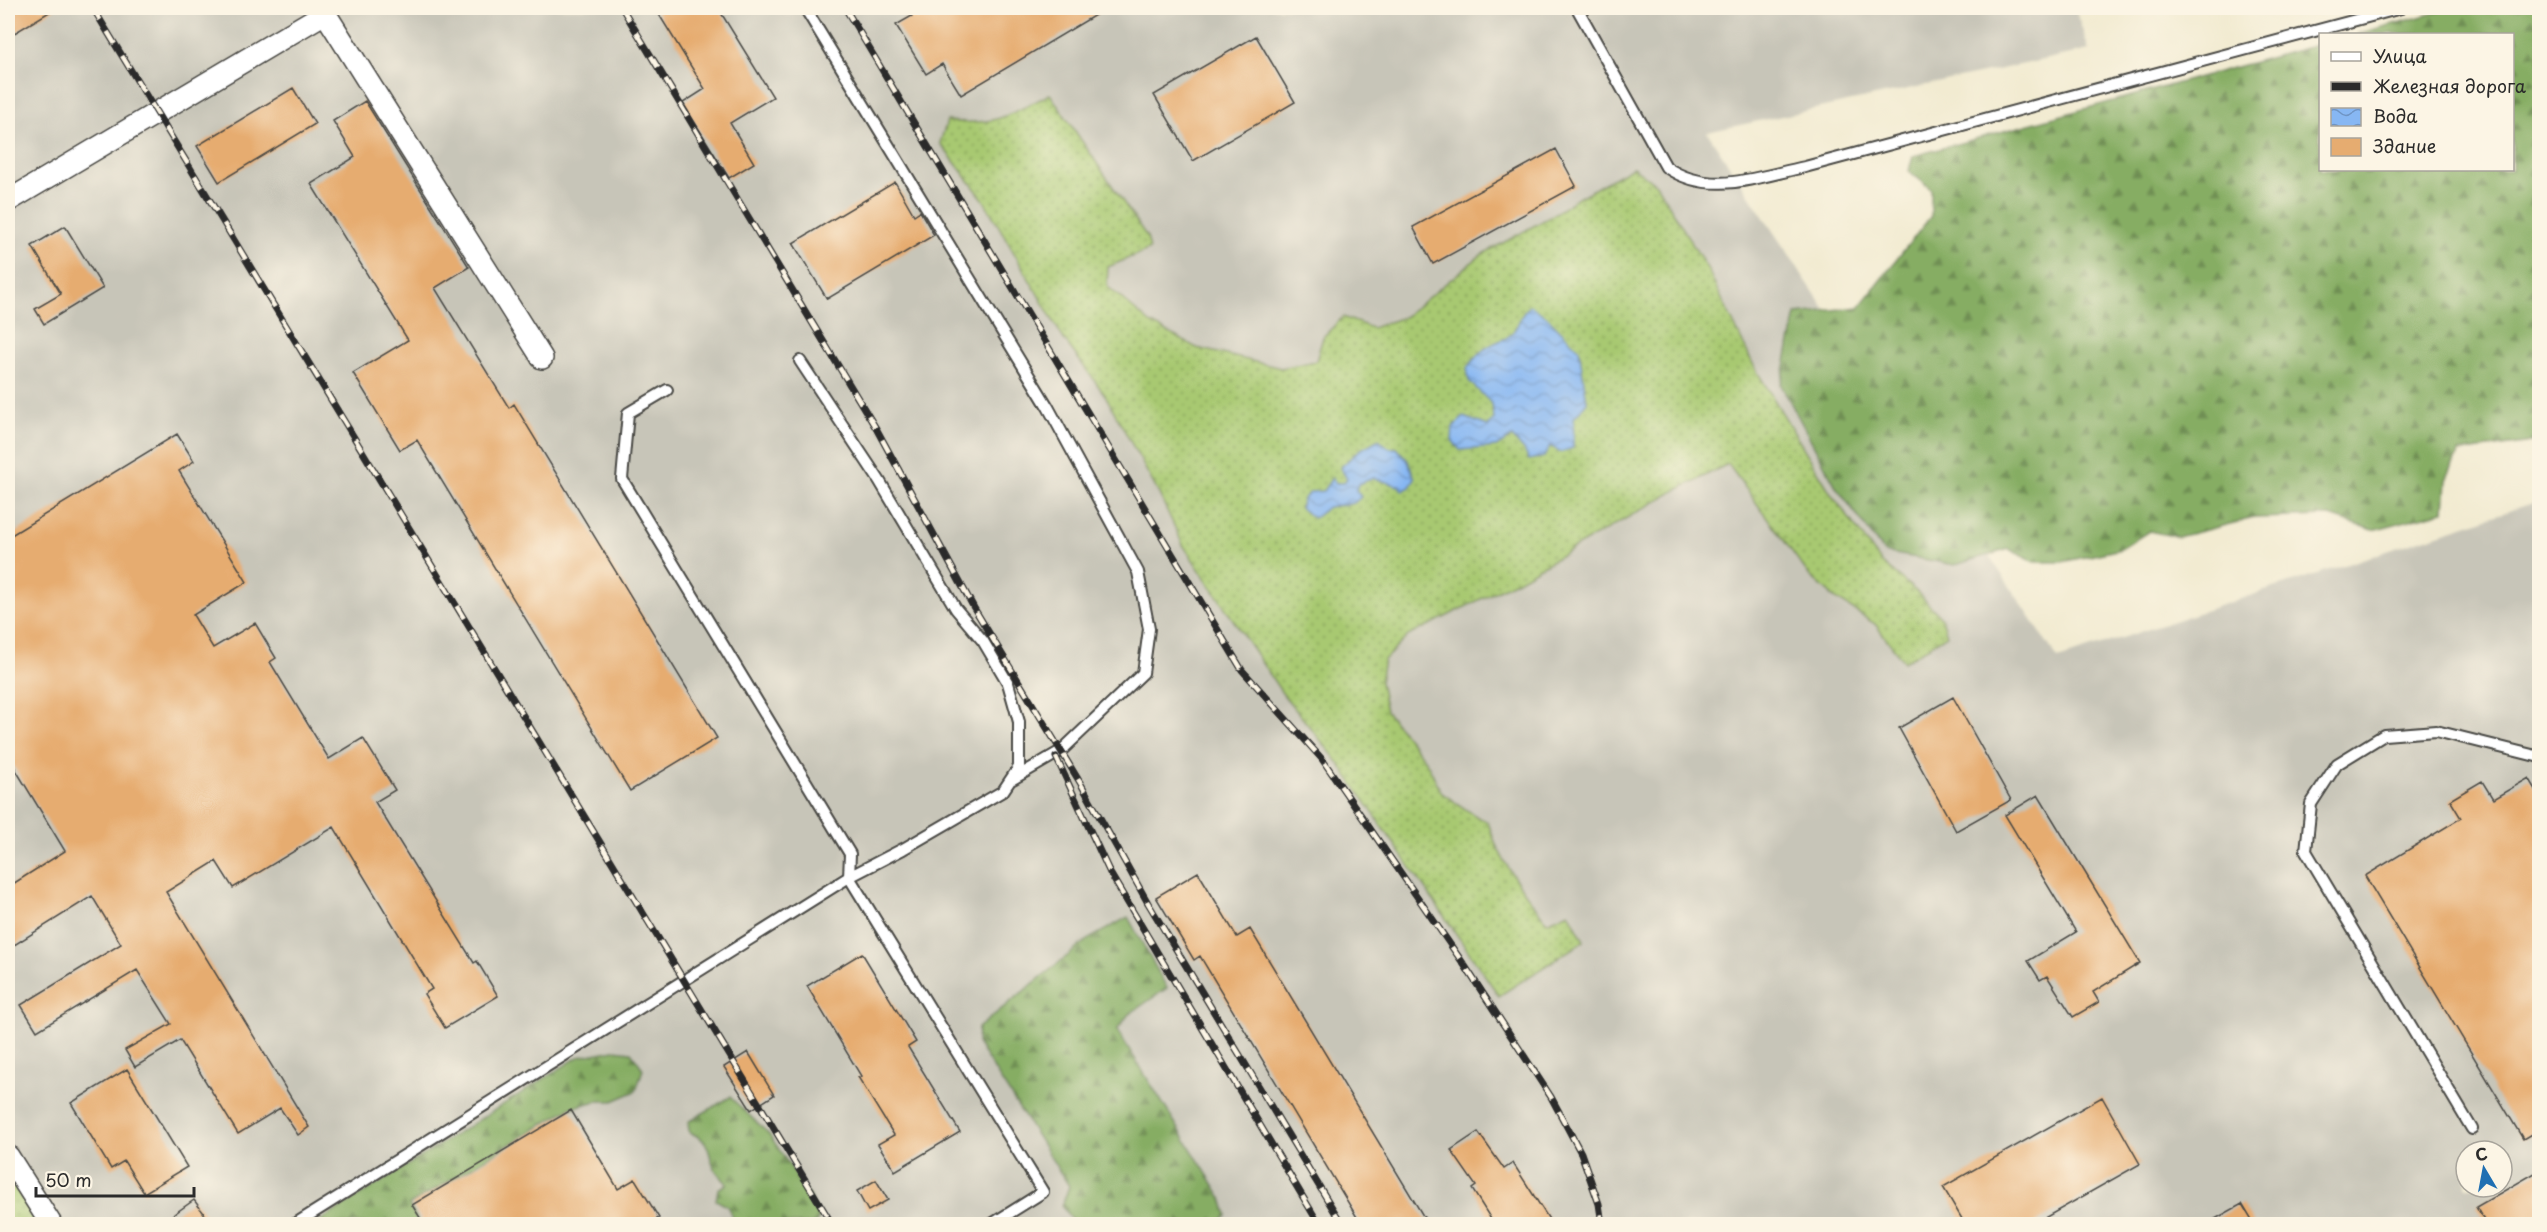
<svg xmlns="http://www.w3.org/2000/svg" width="2547" height="1232" font-family="'Playpen Sans',sans-serif">
	<style>
		.industrial { fill: #c7c5b8; fill-rule: evenodd }
		.grass { fill: url(#grass-dots); stroke: #6a7a4e; stroke-width: 1.5 }
		.forest { fill: url(#forest-firs); stroke: #586c47; stroke-width: 1.5 }
		.water { fill: url(#water-waves); stroke: #59718f; stroke-width: 1.5 }
		.building { fill: #e6ac70 }
		.lines { fill: none; stroke-linecap: round; stroke-linejoin: round }
		.service-casing { stroke: #494844; stroke-width: 14 }
		.minor-casing { stroke: #494844; stroke-width: 24 }
		.service { stroke: #fff; stroke-width: 10 }
		.minor { stroke: #fff; stroke-width: 21 }
		.rail-casing { stroke: #2b2b2b; stroke-width: 7 }
		.rail { stroke: #fcf5e5; stroke-width: 4.5; stroke-dasharray: 14; stroke-linecap: butt }
	</style>
	<defs>
		<pattern id="grass-dots" width="8" height="8" patternUnits="userSpaceOnUse" patternTransform="scale(1.5)"><rect width="8" height="8" fill="#a8c971"/><path d="M2 2h.1M6 6h.1" fill="none" stroke="#89a35d" stroke-width="1.8" stroke-linecap="round"/></pattern>
		<pattern id="forest-firs" width="22" height="20" patternUnits="userSpaceOnUse" patternTransform="scale(1.5)"><rect width="22" height="20" fill="#86ad63"/><path d="M5 1l3.5 6h-7zM16 11l3.5 6h-7z" fill="#6e8d52"/></pattern>
		<pattern id="water-waves" width="16" height="10" patternUnits="userSpaceOnUse" patternTransform="scale(1.5)"><rect width="16" height="10" fill="#87b7f3"/><path d="M0 5q4-4 8 0t8 0" fill="none" stroke="#6f95c5"/></pattern>
	</defs>
	<rect width="100%" height="100%" fill="#fcf5e5"/>
	<filter id="ink" filterUnits="userSpaceOnUse"><feTurbulence type="fractalNoise" baseFrequency=".0167" numOctaves="2"/><feDisplacementMap in="SourceGraphic" scale="12" xChannelSelector="R" yChannelSelector="G"/><feConvolveMatrix kernelMatrix="1 2 1 2 8 2 1 2 1" color-interpolation-filters="sRGB"/></filter>
	<filter id="wash" filterUnits="userSpaceOnUse"><feTurbulence type="fractalNoise" baseFrequency=".008" numOctaves="4" result="noise"/><feDisplacementMap in="SourceGraphic" scale="24" xChannelSelector="R" yChannelSelector="G"/><feGaussianBlur stdDeviation="1.35" result="paint"/><feColorMatrix in="noise" values="0 0 0 0 0 0 0 0 0 0 0 0 0 0 0 0 0 1.4 0 .05"/><feComposite in="paint" operator="in"/></filter>
	<g filter="url(#wash)">
		<rect width="100%" height="100%" fill="#f2ebd1"/>
		<path class="industrial" d="M8,8h2067l14,42 -382,82 351,527 481,-158v723h-2495l-36,-58zM2466,1151h36v36h-36z"/>
		<path class="grass" d="M1050,94l97,143 3,12 -42,18 -1,19 43,37 47,25 84,20 35,-7 7,-24 20,-20 29,11 32,-11 77,-62 67,-37 30,-20 55,-31 23,17 51,84 48,100 77,127 49,67 35,29 26,27 5,17 -43,27 -29,-38 -39,-25 -27,-24 -81,-111 -59,30 -153,87 -108,55 -24,24 -4,22 6,29 41,52 15,30 34,23 12,6c11,39 35,68 59,100l22,-10 15,29 -85,55 -164,-238 -53,-65 -99,-148 -24,-51 -54,-99 -42,-57 -80,-139 -43,-56 7,-22c49,5 60,-5 103,-27z
			M8,1174l32,50h-32z"/>
		<path class="forest" d="M2452,8h87v433l-80,11 -13,28 -2,31 -71,19 -43,-14 -76,2 -76,19 -29,-6 -28,18 -59,13h-28l-25,-13 -54,16 -71,-13 -47,-64 -56,-103 15,-71 63,-7 72,-91v-27l-22,-18 4,-15 407,-112v126h192v-136h-155z
			M1128,917l39,71 -39,27 -11,15 105,168 5,17 -11,9h-37l-8,-2 -3,2h-94l-12,-18 7,-20 -92,-143 1,-15 109,-88z
			M614,1050l17,2 12,17 -7,22 -23,10h-16l-27,7 -161,97 11,19h-105l263,-167z
			M730,1097l39,37 38,58 12,25 -2,7h-81l-9,-18 -11,-6 2,-11 9,-5c-4,-5 -9,-10 -12,-15 -10,-20 -1,-26 -26,-37l-1,-10z"/>
		<path class="water" d="M1530,305l17,12 32,32 8,53 -13,16 -1,30 -12,4 -11,-6 -6,11 -15,3 -5,-10 -12,-13 -16,10 -36,3 -8,-10 1,-13 11,-10 24,9 6,-7 -2,-15 -23,-23 -2,-13c7,-9 14,-18 24,-23 6,-4 13,-5 18,-9 11,-9 9,-20 21,-31z
			M1379,439l10,9h8l11,13 7,18 -5,8 -7,4 -4,-5 -25,-8 -16,6 -2,6 5,7 -7,6 -26,4 -14,11 -14,-10 3,-9 8,-7 12,-1 9,-13 4,5h8l3,-5 -7,-10 18,-17z"/>
		<g id="blocks">
			<path class="building" d="M8,8h48l-48,29z
				M655,8h63l55,89 -43,26 24,40 -25,15 -46,-75 22,-14z
				M907,8h200l-146,87 -19,-31 -16,10 -30,-49 16,-9z
				M1256,36l39,66 -102,59 -39,-66z
				M293,88l22,36 -96,58 -22,-36z
				M365,101l104,166 -34,21 74,120 5,-4 203,334 -87,53 -213,-351 -17,10 -47,-77 55,-33 -97,-156 44,-27 -22,-36z
				M1556,149l20,37 -143,78 -20,-37z
				M895,182l19,33 6,-4 14,24 -107,64 -34,-56z
				M65,226l38,62 -59,36 -9,-15 26,-15 -29,-48z
				M177,434l17,27 -15,10 68,111 -54,33 20,33 42,-25 21,35 -6,4 59,97 34,-21 32,52 -20,12 99,161 3,-2 21,35 -53,32 -21,-34 8,-5 -98,-162 -101,61 -17,-27 -50,31 143,235 -11,8 -18,-27 -42,26 -58,-94 -45,27 -10,-17 46,-26 -34,-54 -100,61 -16,-26 100,-61 -29,-48 -84,53v-62l57,-36 -57,-94v-220z
				M1953,697l58,103 -55,31 -57,-103z
				M2529,778l11,18v333l-17,10 -158,-263 96,-58 -11,-18 32,-19 11,18z
				M2038,795l102,168 -47,29 6,10 -26,15 -26,-41 -7,4 -12,-19 48,-29 -71,-117z
				M1198,872l39,65 13,-8 178,295h-67l-161,-268 -6,4 -38,-63z
				M862,953l54,89 -8,5 52,85 -65,39 -17,-27 16,-9 -36,-58 3,-1 -54,-90z
				M748,1052l26,43 -23,15 -27,-43z
				M127,1069l60,98 -43,26 -20,-32 -13,8 -40,-66z
				M2102,1097l38,67 -106,60h-69l-22,-37z
				M571,1110l47,79 17,-10 24,39 -11,6h-224l-12,-19z
				M1478,1132l26,37 9,-6 39,61h-58l-22,-35 4,-3 -25,-36z
				M2540,1170v54h-54l-10,-17z
				M876,1180l12,20 -20,11 -11,-20z
				M194,1200l18,24h-52z
				M2242,1204l12,20h-48z"/>
		</g>
	</g>
	<g filter="url(#ink)">
		<use href="#blocks" fill-opacity="0" stroke="#494844" stroke-width="1.5"/>
		<g class="lines">
			<g class="service-casing">
				<path id="service" d="M805,8l243,399 90,165 11,57 -6,44 -82,78 -48,28
					M1577,8l89,159c44,30 90,10 139,0l596,-159
					M667,390l-39,23 -6,66 228,375 -1,23 54,-28 100,-58 16,-24v-45l-11,-39 -25,-42 -27,-32 -77,-129 -79,-119
					M2472,1129l-166,-278 5,-47 26,-40 47,-29 52,-4 104,26
					M295,1224l554,-347 194,315 -51,32"/>
			</g>
			<g class="minor-casing">
				<path id="minor" d="M8,201l317,-188 217,345
					M8,1156l43,68"/>
			</g>
			<use href="#service" class="service"/>
			<use href="#minor" class="minor"/>
			<g class="rail-casing">
				<path id="rail" d="M93,8l739,1216
					M622,8l255,422 97,178 107,176 67,119 194,321
					M845,8l397,662 80,89 143,207 86,131 30,56 18,51 3,20
					M1056,757l54,116 209,351"/>
			</g>
			<use href="#rail" class="rail"/>
		</g>
	</g>
	<rect width="2547" height="1232" fill="none" stroke="#fcf5e5" stroke-width="30"/>
	<rect x="2319" y="33" width="195" height="138" fill="#fcf5e5" stroke="#a8a49b" stroke-width="1.5"/>
	<rect x="2331" y="52" width="30" height="9" fill="#ffffff" stroke="#a8a49b" stroke-width="1.5"/>
	<text x="2373" y="63" font-size="18" fill="#2b2b2b">Улица</text>
	<rect x="2331" y="82" width="30" height="9" fill="#2b2b2b" stroke="#a8a49b" stroke-width="1.5"/>
	<text x="2373" y="93" font-size="18" fill="#2b2b2b">Железная дорога</text>
	<rect x="2331" y="108" width="30" height="18" fill="url(#water-waves)" stroke="#a8a49b" stroke-width="1.5"/>
	<text x="2373" y="123" font-size="18" fill="#2b2b2b">Вода</text>
	<rect x="2331" y="138" width="30" height="18" fill="#e6ac70" stroke="#a8a49b" stroke-width="1.5"/>
	<text x="2373" y="153" font-size="18" fill="#2b2b2b">Здание</text>
	<g transform="translate(2484 1169) rotate(350)"><circle r="28" fill="#fcf5e5" stroke="#a8a49b" stroke-width="1.5"/>
	<path d="M0-4.5L10 22L0 15L-10 22Z" fill="#1f6fb2"/>
	<text y="-9" font-size="16" font-weight="bold" text-anchor="middle" fill="#2b2b2b">С</text>
	</g>
	<path d="M36 1187v9h158v-9" fill="none" stroke="#2b2b2b" stroke-width="3"/>
	<text x="45" y="1187" font-size="18" fill="#2b2b2b" stroke="#fcf5e5" stroke-width="4.5" paint-order="stroke">50 m</text>
</svg>
